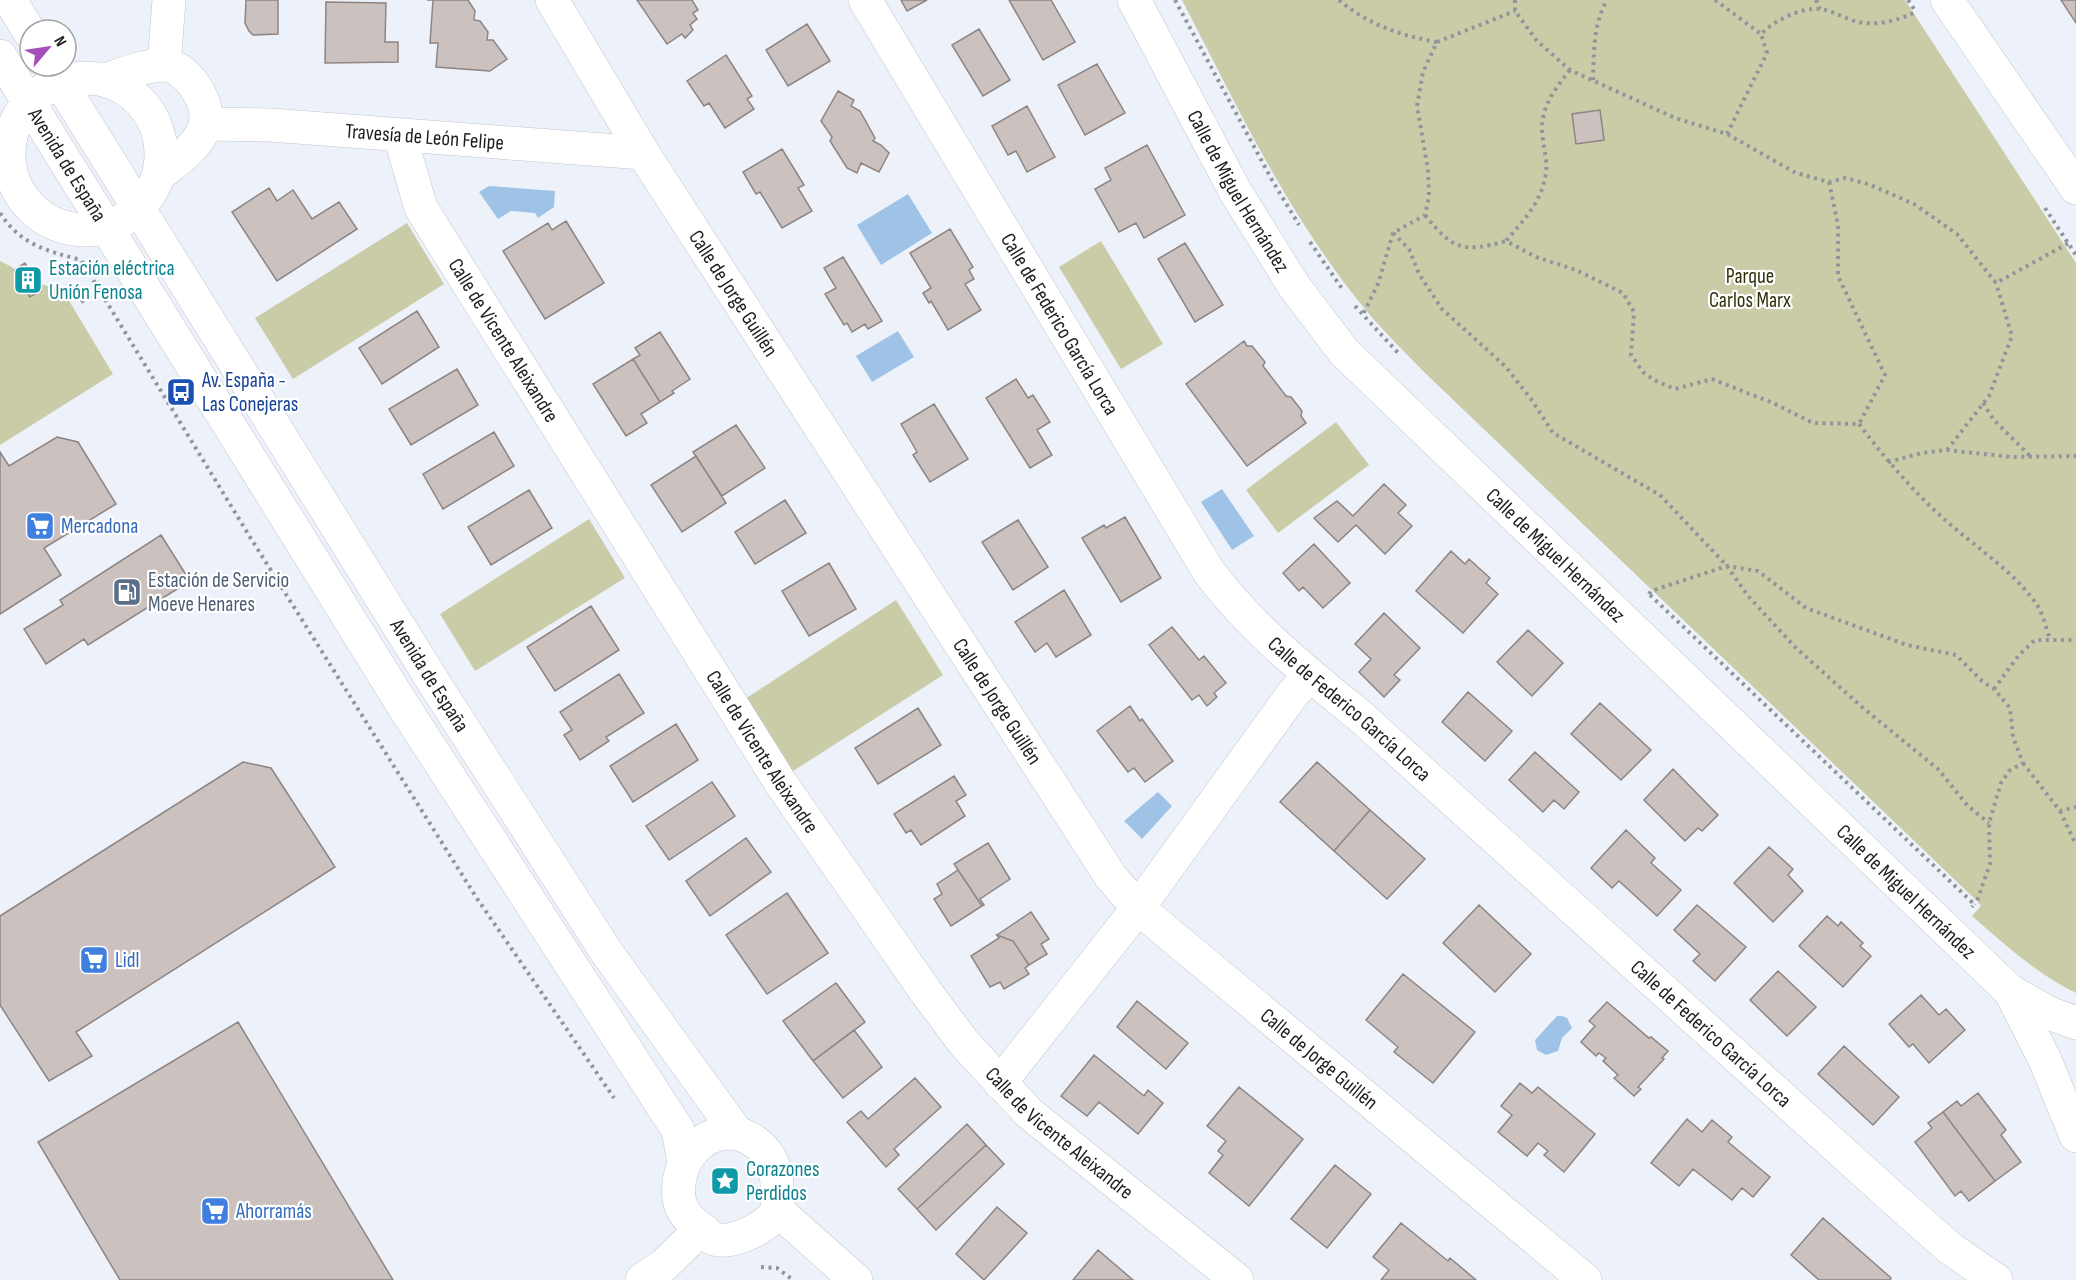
<svg xmlns="http://www.w3.org/2000/svg" width="2076" height="1280" font-family="'Sofia Sans Condensed',sans-serif">
	<style>
		.green { fill: #cacca7 }
		.water { fill: #9ec3e6 }
		.building { fill: #cbc2bf; stroke: #8e8482; stroke-width: 1.5 }
		.lines { fill: none; stroke-linecap: round; stroke-linejoin: round }
		.minor-casing { stroke: #c1c6ce; stroke-width: 34 }
		.path { stroke: #91959a; stroke-width: 4; stroke-dasharray: 3 4.5; stroke-linecap: butt }
		.minor { stroke: #fff; stroke-width: 33 }
		.labels { text-anchor: middle; dominant-baseline: central; stroke-width: 4.5; stroke-linejoin: round; paint-order: stroke }
		.street-label { font-size: 21px; fill: #1c1e21; stroke: #fff }
		.culture-label { font-size: 21px; fill: #0d838f; stroke: #fff; text-anchor: start }
		.park-label { font-size: 21px; fill: #30310a; stroke: #fff }
		.transit-label { font-size: 21px; fill: #164399; stroke: #fff; text-anchor: start }
		.shop-label { font-size: 21px; fill: #366cbe; stroke: #fff; text-anchor: start }
		.service-label { font-size: 21px; fill: #4e5e75; stroke: #fff; text-anchor: start }
	</style>
	<rect width="100%" height="100%" fill="#edf2fa"/>
	<path class="green" d="M1182,0h723l171,263v730c-39,-19 -72,-49 -104,-77l9,-10 -4,-5 -553,-529c-20,-21 -41,-41 -59,-63 -77,-93 -128,-203 -183,-309z
		M407,223l37,61 -151,95 -38,-61z
		M1101,241l62,103 -42,25 -62,-102z
		M0,261l12,6 19,31 11,-7 -4,-8 21,7 6,4 48,80 -113,71z
		M1336,422l33,43 -91,68 -32,-43z
		M589,519l36,59 -150,93 -35,-57z
		M896,600l47,75 -153,98 -48,-72z"/>
	<path class="water" d="M489,186l66,5 -1,16 -16,11 -3,-5 -24,-2 -13,8 -19,-27z
		M908,194l24,39 -51,32 -24,-40z
		M898,331l16,26 -42,25 -16,-26z
		M1222,489l32,47 -22,14 -31,-48z
		M1158,792l14,14 -30,33 -18,-18z
		M1557,1016h5l5,2 5,10 -10,10 -4,13 -12,4 -9,-5 -2,-10z"/>
	<path class="building" d="M246,0h32v34l-25,1 -4,-4 -4,-8z
		M427,0h41l7,11 -1,9 6,1 8,11 -1,8h6l14,19 -17,12 -54,-4 2,-24h-8l3,-43z
		M637,0h55l6,10 -5,3 4,6 -7,6 3,5 -8,8 -3,-4 -15,10z
		M901,0h26l-20,11z
		M1009,0h42l24,42 -32,18z
		M2061,0h15v23z
		M326,2l60,1 -1,39h13v20l-73,1z
		M807,24l23,37 -42,25 -22,-36z
		M979,29l31,51 -27,16 -31,-51z
		M726,55l26,41 -5,3 7,10 -29,19 -16,-25 -5,3 -17,-25z
		M1097,64l28,49 -40,22 -27,-50z
		M838,91l16,9 -3,6 9,5 15,27 -2,3 8,4 8,8 -10,19 -18,-9 -4,10 -10,-5 -17,-27 2,-4 -11,-16z
		M1027,106l28,51 -28,15 -11,-21 -8,4 -16,-29z
		M1600,110l4,30 -28,4 -4,-30z
		M1147,145l38,70 -41,23 -8,-15 -17,9 -24,-43 16,-9 -6,-12z
		M782,149l22,36 -6,3 14,23 -30,17 -22,-36 -4,2 -13,-22z
		M269,188l8,13 16,-11 19,29 27,-17 18,27 -80,52 -45,-69z
		M566,221l38,62 -59,36 -42,-68 45,-28 4,7z
		M950,229l23,38 -4,3 5,9 -9,5 16,26 -33,20 -17,-29 -2,2 -6,-10 8,-5 -21,-35z
		M1185,243l38,62 -28,17 -37,-63z
		M843,257l39,64 -14,8 -3,-5 -13,8 -5,-9 -3,2 -19,-31 11,-6 -12,-20z
		M25,263l16,28 -11,6 -16,-27z
		M417,311l22,36 -57,37 -23,-36z
		M660,332l30,47 -18,12 2,2 -14,9 -27,-43 7,-4 -5,-7z
		M1244,341l3,5h5l13,16 -2,4 23,30 5,1 11,14 -1,5 5,7 -59,43 -61,-82z
		M633,359l27,43 -19,12 6,9 -21,13 -33,-52z
		M457,369l21,36 -67,40 -22,-36z
		M1016,379l12,19 5,-3 17,27 -13,8 15,25 -22,13 -44,-70z
		M934,404l34,55 -38,23 -17,-27 4,-3 -16,-28z
		M736,425l29,43 -43,28 -29,-44z
		M494,432l20,34 -71,43 -20,-35z
		M57,437l21,5 38,62 -72,44 17,27 -61,39v-162l9,14z
		M696,456l30,47 -44,29 -31,-47z
		M1384,484l22,21 -8,8 14,13 -27,28 -29,-29 -18,17 -24,-24 23,-17 16,15z
		M529,490l23,38 -61,37 -23,-38z
		M785,500l21,33 -51,31 -20,-32z
		M1125,517l36,61 -40,24 -39,-64 22,-13 2,3z
		M1018,520l30,47 -35,23 -31,-48z
		M161,535l29,46 -102,64 -4,-6 -38,25 -22,-35 39,-24 -3,-5z
		M1314,544l36,39 -27,25 -20,-21 -4,4 -16,-18z
		M1451,551l14,13 4,-5 21,19 -4,5 12,11 -35,39 -47,-42z
		M829,563l27,46 -47,27 -27,-45z
		M1064,590l27,45 -35,22 -9,-14 -12,9 -20,-30z
		M591,606l28,44 -64,41 -28,-44z
		M1384,613l36,35 -26,27 6,5 -16,17 -25,-25 12,-13 -16,-15z
		M1172,627l27,33 5,-4 22,27 -12,10 3,4 -10,9 -8,-11 -7,5 -43,-55z
		M1528,630l35,33 -31,33 -35,-34z
		M619,674l25,39 -38,24 3,4 -29,19 -16,-25 8,-5 -12,-18z
		M1468,692l44,39 -27,30 -43,-39z
		M1600,703l51,47 -30,30 -50,-46z
		M1130,706l10,15 2,-2 31,42 -28,21 -11,-14 -6,4 -31,-41z
		M918,708l23,37 -63,39 -23,-36z
		M676,724l22,36 -65,42 -23,-36z
		M1535,752l44,40 -15,17 -10,-9 -11,12 -34,-32z
		M243,762l28,6 64,99 -259,165 16,24 -43,25 -49,-76v-89z
		M1317,762l53,48 -36,41 -54,-49z
		M1673,769l45,46 -16,16 -4,-3 -13,13 -41,-41z
		M954,776l12,19 -10,6 9,15 -44,29 -10,-15 -5,3 -12,-19z
		M712,782l23,34 -66,44 -23,-34z
		M1370,810l55,49 -38,40 -53,-48z
		M1626,830l29,28 -4,5 30,27 -24,26 -38,-35 -7,7 -21,-20z
		M746,838l25,34 -61,44 -24,-35z
		M988,843l22,36 -30,20 4,6 -2,1 -28,-42z
		M1769,847l24,22 -5,6 15,16 -30,31 -39,-39z
		M958,870l24,36 -31,20 -17,-27 8,-5 -5,-10z
		M787,893l41,60 -61,41 -41,-59z
		M1479,905l52,49 -36,38 -52,-49z
		M1697,905l49,42 -31,34 -22,-20 7,-7 -26,-24z
		M1031,912l18,27 -8,5 6,10 -18,11 -16,-24 -16,-6z
		M1827,916l11,10 3,-4 22,21 -3,3 11,10 -28,31 -44,-41z
		M997,935l16,6 16,24 -4,3 4,6 -25,15 -4,-7 -10,5 -19,-31 28,-18z
		M1778,971l38,36 -29,29 -37,-36z
		M1403,974l72,58 -42,51 -39,-31 4,-5 -32,-27z
		M836,983l29,39 -52,39 -30,-40z
		M1921,995l18,20 7,-6 19,21 -36,33 -16,-19 -4,3 -20,-23z
		M1137,1001l51,42 -22,26 -49,-42z
		M1607,1002l42,36 2,-1 17,14 -6,7 2,1 -26,28 3,2 -7,7 -20,-18 4,-3 -15,-14 3,-3 -7,-5 -3,3 -15,-14 14,-16 -6,-5z
		M238,1022l155,258h-273l-82,-138z
		M854,1030l28,37 -39,31 -30,-37z
		M1844,1046l55,51 -26,28 -55,-51z
		M1094,1055l50,41 4,-6 15,13 -25,31 -39,-32 -12,14 -26,-20z
		M915,1078l26,29 -47,42 5,6 -13,12 -39,-45 14,-11 7,8z
		M1520,1083l12,10 6,-6 57,47 -31,38 -20,-17 4,-4 -10,-8 -11,13 -29,-24 14,-17 -11,-9z
		M1239,1087l64,52 -54,67 -40,-33 14,-18 -5,-4 8,-10 -19,-15z
		M1978,1093l28,37 -5,5 20,27 -26,19 -52,-69 14,-11 4,5z
		M1943,1112l52,69 -26,20 -8,-10 -6,5 -40,-54 17,-14 -4,-5z
		M1687,1119l15,13 10,-12 20,17 -4,5 42,35 -17,20 -11,-9 -10,12 -39,-31 -14,17 -28,-23z
		M967,1124l19,21 -69,64 -19,-20z
		M986,1145l18,19 -68,66 -19,-21z
		M1335,1165l36,29 -44,54 -36,-29z
		M997,1207l30,26 -43,47 -28,-26z
		M1823,1218l68,60 -1,2h-71l-28,-25z
		M1401,1223l47,38 2,-3 26,22h-95l8,-10 -16,-13z
		M1098,1250l35,30h-60z"/>
	<g class="lines">
		<g class="minor-casing">
			<g id="minor">
				<path d="M10,0l20,33"/>
				<path id="s1" d="M552,0l91,153 468,724 27,31 447,372"/>
				<path id="s2" d="M865,0l344,572c42,56 97,100 151,144l543,491 48,42 45,31"/>
				<path id="s3" d="M1134,0l101,191 59,95 50,66 666,639 39,22 27,10"/>
				<path d="M1947,0l129,188"/>
				<path id="s4" d="M0,56l404,651 274,423 6,32"/>
				<path d="M164,65l5,-65"/>
				<path id="s5" d="M50,66l386,620 171,267 130,180"/>
				<circle cx="85" cy="154" r="76"/>
				<path d="M105,80c18,-6 40,-15 59,-15 13,1 23,10 30,20 30,43 -2,64 -34,89"/>
				<path id="s6" d="M206,124l64,1 373,28"/>
				<path id="s7" d="M400,136l21,72 359,574 146,210 38,51 65,70 208,167"/>
				<path d="M2010,991l35,69 31,76"/>
				<path d="M1000,1083l138,-175 154,-213 18,-20"/>
				<path d="M737,1133c30,10 42,32 40,63 0,4 1,10 0,14 -7,17 -46,35 -63,29 -4,-2 -8,-6 -11,-9 -11,-7 -22,-18 -24,-32 -3,-27 11,-56 40,-64 5,-1 12,-1 18,-1z"/>
				<path d="M777,1210l79,70"/>
				<path d="M642,1280l22,-15 37,-36"/>
			</g>
		</g>
		<path class="path" d="M1175,0l97,180 27,45
			M1339,0c28,24 62,36 98,42l-14,30 -6,34 11,64 1,27 -4,18 -32,18 -15,51 -15,30
			M1515,0v11l22,30 33,29 105,48 52,16 69,39 33,9 16,-4 23,6 46,20 43,30 39,49 73,-40
			M1715,0l46,34
			M1816,0l4,9
			M1908,0l6,9
			M1437,42l78,-31
			M1570,70c-15,19 -29,36 -28,62 1,16 7,31 3,46 -5,26 -23,44 -39,63l30,16 40,13 47,23 11,19 -3,43 12,17 11,8 21,9 37,-10 61,24 40,20 46,1
			M1593,80c1,-27 0,-56 14,-80
			M1727,134l40,-81 -6,-19c13,-13 40,-27 59,-25 16,2 29,13 45,14 17,2 36,-4 51,-11
			M1829,182l9,43v51l47,99 -26,49
			M2045,208l31,47
			M0,213c21,32 47,38 81,47l169,277 226,360 138,201
			M1425,215c28,35 38,38 81,26
			M1393,233l16,16 10,25 23,35 64,58 25,32 22,34 107,62 67,71 21,30 48,52 67,60 75,61 30,37 21,17
			M1310,242l33,48
			M81,302l18,-11
			M1355,306l45,49
			M1983,403l10,16 37,37
			M1859,424c28,37 58,72 93,102 27,23 65,49 85,79 6,9 9,23 13,34
			M1947,450l42,-54 23,-60 -16,-53
			M1888,462l34,-9 24,-3 66,7 64,-1
			M1649,594l2,-3 76,-25 31,5 48,37 101,37 49,10 26,26 12,8 16,19 3,29 10,26 -14,8 -8,12 -12,40 1,41 -13,37 -3,3
			M1650,595l324,309 -2,3
			M1994,689l25,-34 16,-15h41
			M2023,763l37,48 16,-4
			M2060,811l16,34
			M761,1267l16,1 16,12"/>
		<use href="#minor" class="minor"/>
	</g>
	<defs>
		<g id="building-square" transform="scale(1.5)"><rect x="-9" y="-9" width="18" height="18" rx="4" fill="#0f9aa8" stroke="#fff"/><path d="M-4-6H4V6H1V3H-1V6H-4ZM-2.5-4.3h1.7v1.8h-1.7ZM.8-4.3h1.7v1.8H.8ZM-2.5-1h1.7V.8h-1.7ZM.8-1h1.7V.8H.8Z" fill="#fff"/></g>
		<g id="bus-square" transform="scale(1.5)"><rect x="-9" y="-9" width="18" height="18" rx="4" fill="#1a4fb4" stroke="#fff"/><path d="M-5-6H5V4H4V6H2V4H-2V6H-4V4H-5ZM-3.5-4V0h7V-4ZM-3.5 1.2v1.5H-2V1.2ZM2 1.2v1.5H3.5V1.2Z" fill="#fff"/></g>
		<g id="supermarket-square" transform="scale(1.5)"><rect x="-9" y="-9" width="18" height="18" rx="4" fill="#3f7fe0" stroke="#fff"/><path d="M-6-5.5h2.5l.6 2H6L4.5 2H-2.5L-4.4-4H-6ZM-1.5 3.2a1.3 1.3 0 1 0 .1 0ZM3 3.2a1.3 1.3 0 1 0 .1 0Z" fill="#fff"/></g>
		<g id="fuel-square" transform="scale(1.5)"><rect x="-9" y="-9" width="18" height="18" rx="4" fill="#5c6f8a" stroke="#fff"/><path d="M-5.5-6h7V0h2V4h1.3V-2.5L3-4.5l.8-.8L6-3V5H2.5V1h-1V6h-7ZM-4.2-4.7v3.2H.2V-4.7Z" fill="#fff"/></g>
		<g id="sight-square" transform="scale(1.5)"><rect x="-9" y="-9" width="18" height="18" rx="4" fill="#0f9aa8" stroke="#fff"/><path d="M0-6L1.8-2.2L6-1.7L2.9 1.2L3.7 5.4L0 3.3L-3.7 5.4L-2.9 1.2L-6-1.7L-1.8-2.2Z" fill="#fff"/></g>
	</defs>
	<g fill-rule="evenodd">
		<use href="#building-square" x="28" y="280"/>
		<use href="#bus-square" x="181" y="392"/>
		<use href="#supermarket-square" x="40" y="526"/>
		<use href="#fuel-square" x="127" y="592"/>
		<use href="#supermarket-square" x="94" y="960"/>
		<use href="#sight-square" x="725" y="1181"/>
		<use href="#supermarket-square" x="215" y="1211"/>
	</g>
	<g class="labels">
		<g class="street-label">
			<text stroke="none"><textPath href="#s6" startOffset="219">Travesía de León Felipe</textPath></text>
			<text stroke="none"><textPath href="#s4" startOffset="128">Avenida de España</textPath></text>
			<text stroke="none"><textPath href="#s3" startOffset="218">Calle de Miguel Hernández</textPath></text>
			<text stroke="none"><textPath href="#s1" startOffset="345">Calle de Jorge Guillén</textPath></text>
			<text stroke="none"><textPath href="#s2" startOffset="378">Calle de Federico García Lorca</textPath></text>
			<text stroke="none"><textPath href="#s7" startOffset="231">Calle de Vicente Aleixandre</textPath></text>
			<text stroke="none"><textPath href="#s3" startOffset="704">Calle de Miguel Hernández</textPath></text>
			<text stroke="none"><textPath href="#s5" startOffset="718">Avenida de España</textPath></text>
			<text stroke="none"><textPath href="#s1" startOffset="831">Calle de Jorge Guillén</textPath></text>
			<text stroke="none"><textPath href="#s2" startOffset="864">Calle de Federico García Lorca</textPath></text>
			<text stroke="none"><textPath href="#s7" startOffset="717">Calle de Vicente Aleixandre</textPath></text>
			<text stroke="none"><textPath href="#s3" startOffset="1190">Calle de Miguel Hernández</textPath></text>
			<text stroke="none"><textPath href="#s2" startOffset="1350">Calle de Federico García Lorca</textPath></text>
			<text stroke="none"><textPath href="#s1" startOffset="1317">Calle de Jorge Guillén</textPath></text>
			<text stroke="none"><textPath href="#s7" startOffset="1203">Calle de Vicente Aleixandre</textPath></text>
		</g>
		<g class="culture-label">
			<text x="49" y="268">Estación eléctrica<tspan x="49" dy="24">Unión Fenosa</tspan></text>
			<text x="746" y="1169">Corazones<tspan x="746" dy="24">Perdidos</tspan></text>
		</g>
		<g class="park-label">
			<text x="1750" y="276">Parque<tspan x="1750" dy="24">Carlos Marx</tspan></text>
		</g>
		<g class="transit-label">
			<text x="202" y="380">Av. España -<tspan x="202" dy="24">Las Conejeras</tspan></text>
		</g>
		<g class="shop-label">
			<text x="61" y="526">Mercadona</text>
			<text x="115" y="960">Lidl</text>
			<text x="236" y="1211">Ahorramás</text>
		</g>
		<g class="service-label">
			<text x="148" y="580">Estación de Servicio<tspan x="148" dy="24">Moeve Henares</tspan></text>
		</g>
	</g>
	<g transform="translate(48 48) rotate(61)"><circle r="28" fill="#ffffff" stroke="#a4a5a6" stroke-width="1.5"/>
	<path d="M0-4.5L10 22L0 15L-10 22Z" fill="#a54dba"/>
	<text y="-9" font-size="16" font-weight="bold" text-anchor="middle" fill="#1c1e21">N</text>
	</g>
</svg>
